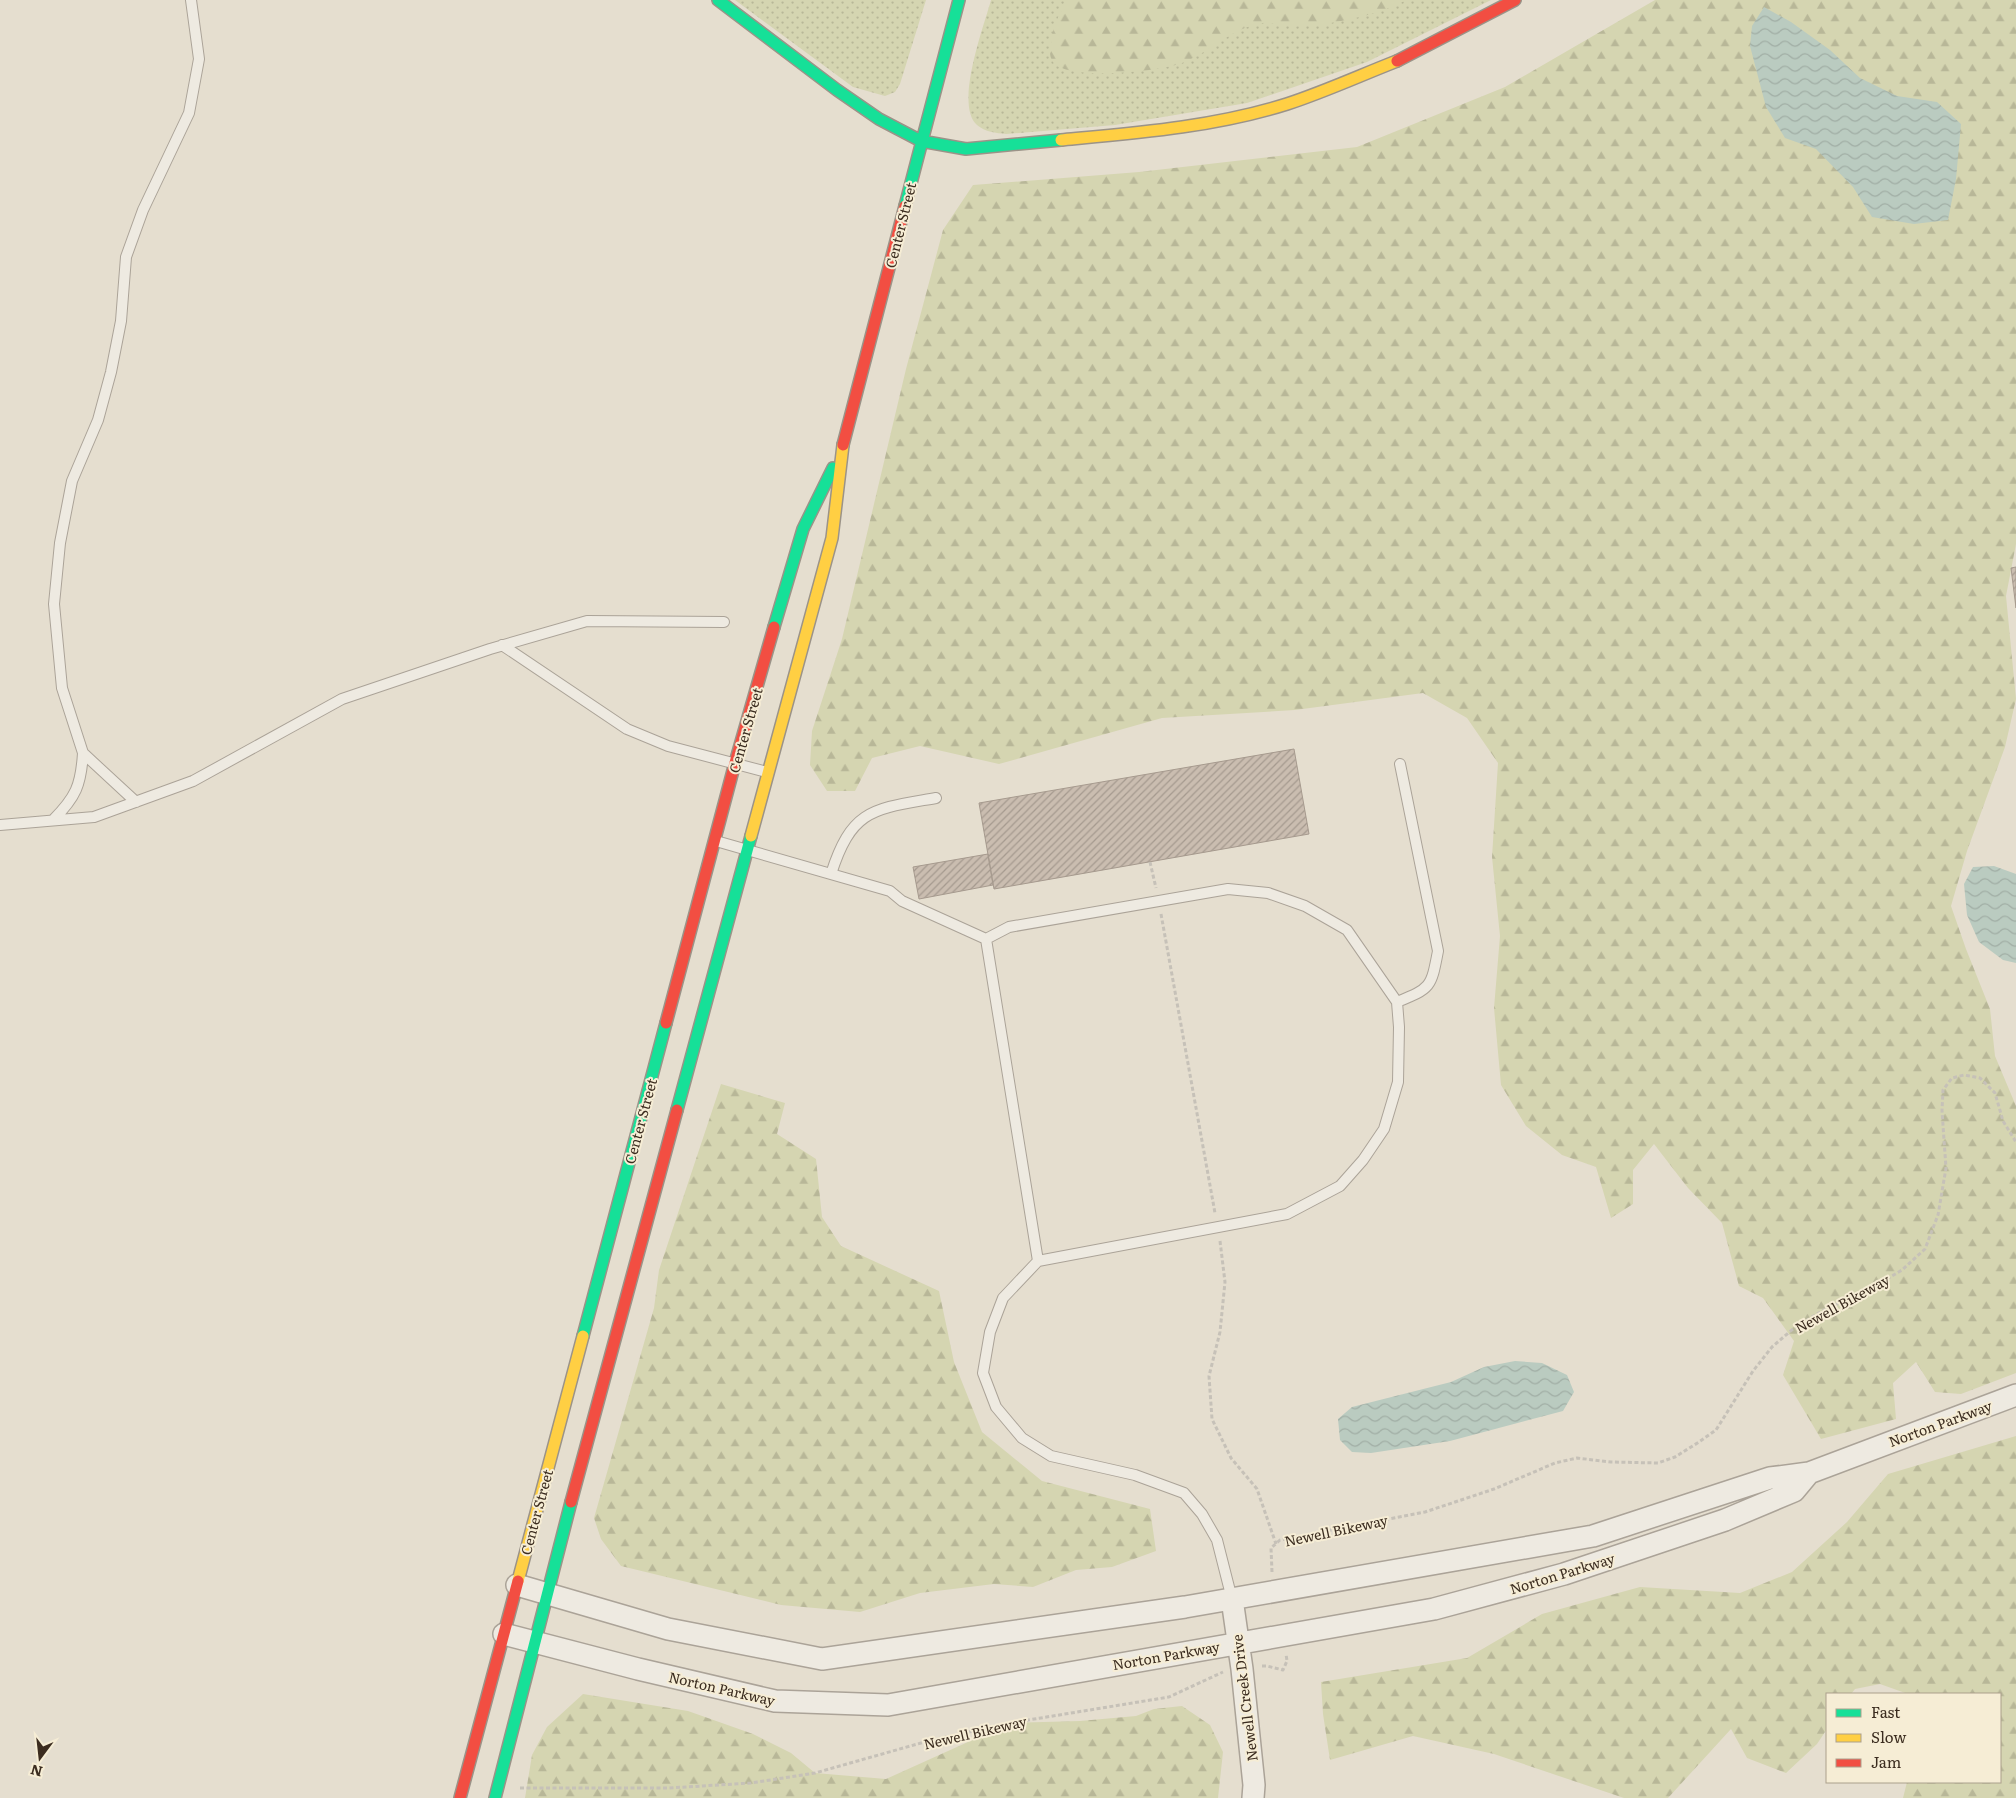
<svg xmlns="http://www.w3.org/2000/svg" width="2016" height="1798" font-family="Literata,serif">
	<style>
		.grass { fill: url(#grass-dots) }
		.forest { fill: url(#forest-firs) }
		.water { fill: url(#water-waves) }
		.building { fill: url(#building-hatch); stroke: #a69a8e }
		.lines { fill: none; stroke-linecap: round; stroke-linejoin: round }
		.lane-casing { stroke: #aba398; stroke-width: 12 }
		.street-casing { stroke: #aba398; stroke-width: 24 }
		.fast-casing { stroke: #9b9388; stroke-width: 14 }
		.slow-casing { stroke: #9b9388; stroke-width: 14 }
		.jam-casing { stroke: #9b9388; stroke-width: 14 }
		.path { stroke: #c6c1b8; stroke-width: 3; stroke-dasharray: 4 2.5; stroke-linecap: butt }
		.lane { stroke: #eeeae1; stroke-width: 10 }
		.street { stroke: #eeeae1; stroke-width: 21 }
		.fast { stroke: #16e098; stroke-width: 11 }
		.slow { stroke: #ffcf43; stroke-width: 11 }
		.jam { stroke: #f24e42; stroke-width: 11 }
		.labels { text-anchor: middle; dominant-baseline: central; stroke-width: 4; stroke-linejoin: round; paint-order: stroke }
		.street-label { font-size: 14px; fill: #3b2c1f; stroke: #f6edd5 }
	</style>
	<defs>
		<pattern id="grass-dots" width="8" height="8" patternUnits="userSpaceOnUse" patternTransform="scale(1.25)"><rect width="8" height="8" fill="#d5d5b1"/><path d="M2 2h.1M6 6h.1" fill="none" stroke="#b8b798" stroke-width="1.8" stroke-linecap="round"/></pattern>
		<pattern id="forest-firs" width="22" height="20" patternUnits="userSpaceOnUse" patternTransform="scale(1.25)"><rect width="22" height="20" fill="#d5d5b1"/><path d="M5 1l3.5 6h-7zM16 11l3.5 6h-7z" fill="#b8b798"/></pattern>
		<pattern id="water-waves" width="16" height="10" patternUnits="userSpaceOnUse" patternTransform="scale(1.25)"><rect width="16" height="10" fill="#bacbc0"/><path d="M0 5q4-4 8 0t8 0" fill="none" stroke="#a1aea5"/></pattern>
		<pattern id="building-hatch" width="6" height="6" patternUnits="userSpaceOnUse" patternTransform="scale(1.25)"><rect width="6" height="6" fill="#cabdb0"/><path d="M-1 1l2-2M0 6l6-6M5 7l2-2" fill="none" stroke="#a59a8f"/></pattern>
	</defs>
	<rect width="100%" height="100%" fill="#e5decf"/>
	<path class="grass" d="M735,0h191l-26,84 -5,8 -10,4 -32,-9z
		M991,0h500l-124,62 -120,41 -132,22 -109,9c-10,-1 -21,-2 -29,-9 -23,-20 7,-99 14,-125z"/>
	<path class="forest" d="M1070,0h336c-25,15 -87,28 -117,26 -8,0 -18,-4 -26,-3 -31,4 -52,29 -81,40 -21,8 -114,19 -129,-1 -4,-6 -3,-11 -2,-18 2,-18 7,-31 19,-44z
		M1655,0h361v544l-10,52 10,103 -11,48 -38,104 -16,55 15,43 24,60 5,47 21,50v267l-55,21 -26,-2 -19,-30 -23,21 3,36 -75,20 -38,-64 11,-34 -31,-43 -24,-12 -17,-63 -34,-35 -34,-44 -21,26v34l-22,14 -15,-51 -34,-12 -36,-29 -25,-41 -7,-77 6,-72 -8,-79 6,-94 -31,-45 -44,-25 -128,17 -133,8 -163,46 -79,-18 -48,12 -17,33h-28l-17,-26 2,-34 30,-92 64,-270 37,-139 30,-45 166,-13 218,-25 148,-60z
		M721,1084l64,19 -8,31 39,25 6,58 19,29 98,45 15,71 28,70 60,49 108,28 6,42 -44,16 -36,3 -43,17 -39,-3 -74,9 -60,19 -79,-7 -160,-39 -20,-27 -7,-21 60,-210 5,-38z
		M2016,1436v362h-113l4,-16h93v-88h-92l-28,-10 -25,5 -4,5h-24v35l-10,15 -31,29 -39,-15 -16,-29 -63,69h-44l-130,-44 -81,-18 -83,24 -7,-46 -2,-32 146,-24 75,-44 98,-27 100,6 52,-21 55,-50 41,-48z
		M583,1694l105,17 65,23 38,19 24,20 71,6 124,-56 70,-2 56,-5 18,-7 28,-3 28,19 13,27 -5,46h-693l7,-43 15,-28z"/>
	<path class="water" d="M1764,7l27,15 39,28 30,28 37,18 40,6 24,22 -5,55 -8,41 -34,4 -42,-7 -19,-30 -37,-38 -31,-11 -19,-31 -16,-61 2,-20z
		M1994,866l22,8v89l-13,-3 -24,-18 -12,-27 -3,-31 9,-17z
		M1515,1361l27,2 25,12 7,17 -11,19 -113,30 -79,12 -19,-1 -12,-12 -2,-21 14,-12 99,-25 33,-15z"/>
	<path class="building" d="M2016,567v41l-5,-40z
		M1294,749l15,85 -315,55 -15,-86z
		M988,854l5,31 -74,14 -6,-32z"/>
	<g class="lines">
		<g class="lane-casing">
			<path id="lane" d="M502,645l125,84 41,17 99,26
				M136,802l-53,-49 -21,-65 -8,-84 6,-61 12,-62 26,-61 13,-48 10,-51 5,-64 17,-47 46,-97 10,-54 -8,-59
				M53,820c23,-23 28,-35 30,-67
				M0,825l94,-8 99,-36 149,-82 148,-50 97,-28 137,1
				M716,841l174,50 12,10 84,38
				M831,874c21,-66 43,-65 105,-76
				M1397,1002c34,-14 34,-14 41,-51l-38,-187
				M1038,1261l249,-47 53,-28 23,-26 21,-31 14,-47 1,-55 -2,-25 -50,-72 -42,-24 -37,-13 -40,-4 -219,38 -23,12 52,322 -35,37 -13,34 -7,41 13,34 26,31 29,18 84,19 49,18 18,21 15,26 15,59"/>
		</g>
		<g class="street-casing">
			<path id="street" d="M517,1585l151,44 154,30 363,-52 408,-71 177,-58 39,-5 207,-78
				M1232,1599l10,70 12,116 -1,13
				M504,1634l134,35 137,32 113,4 546,-96 130,-35 161,-54 69,-29 15,-18"/>
		</g>
		<g class="fast-casing">
			<path id="fast" d="M718,0l119,90 42,29 42,22 45,8 95,-9
				M905,206l54,-206
				M774,627l29,-98 30,-61
				M677,1110l74,-274
				M583,1336l83,-313
				M495,1798l76,-296"/>
		</g>
		<g class="slow-casing">
			<path id="slow" d="M1061,140c75,-7 153,-13 226,-36 37,-12 74,-29 110,-43
				M751,836l81,-298 11,-93
				M518,1581l65,-245"/>
		</g>
		<g class="jam-casing">
			<path id="jam" d="M1397,61l118,-61
				M843,445l62,-239
				M666,1023l69,-260 39,-136
				M571,1502l106,-392
				M460,1798l58,-217"/>
		</g>
		<path class="path" d="M1150,862l6,26
			M1161,914l54,299
			M1220,1241l5,41 -5,50 -11,44 3,43 19,39 26,31 19,55
			M1272,1572l-1,-24 9,-8 145,-28 69,-23 61,-26 22,-5 34,4 47,1 17,-6 24,-15 17,-12 37,-59 19,-24 22,-19 28,-17 53,-25 27,-16 23,-21 13,-34 8,-47 -4,-57 1,-21 9,-12 12,-3 16,3 15,15 8,28 13,21
			M1262,1666h5l16,4 4,-9 -1,-7
			M520,1788h149l82,-5 64,-10 113,-32 82,-18 159,-26 54,-25"/>
		<use href="#lane" class="lane"/>
		<use href="#street" class="street"/>
		<use href="#fast" class="fast"/>
		<use href="#slow" class="slow"/>
		<use href="#jam" class="jam"/>
	</g>
	<g class="labels">
		<g class="street-label">
			<text transform="translate(900 225) rotate(-76)">Center Street</text>
			<text transform="translate(745 730) rotate(-74)">Center Street</text>
			<text transform="translate(640 1121) rotate(-75)">Center Street</text>
			<text transform="translate(1842 1303) rotate(-29)">Newell Bikeway</text>
			<text transform="translate(1940 1423) rotate(-20)">Norton Parkway</text>
			<text transform="translate(536 1512) rotate(-75)">Center Street</text>
			<text transform="translate(1336 1530) rotate(-12)">Newell Bikeway</text>
			<text transform="translate(1562 1573) rotate(-17)">Norton Parkway</text>
			<text transform="translate(1166 1655) rotate(-10)">Norton Parkway</text>
			<text transform="translate(722 1688) rotate(13)">Norton Parkway</text>
			<text transform="translate(1244 1698) rotate(-97)">Newell Creek Drive</text>
			<text transform="translate(975 1732) rotate(-13)">Newell Bikeway</text>
		</g>
	</g>
	<rect x="1826" y="1693" width="175" height="90" fill="#f6edd5" stroke="#aba08c"/>
	<rect x="1836" y="1709" width="25" height="8" fill="#16e098" stroke="#aba08c"/>
	<text x="1871" y="1718" font-size="15" fill="#3b2c1f">Fast</text>
	<rect x="1836" y="1734" width="25" height="8" fill="#ffcf43" stroke="#aba08c"/>
	<text x="1871" y="1743" font-size="15" fill="#3b2c1f">Slow</text>
	<rect x="1836" y="1759" width="25" height="8" fill="#f24e42" stroke="#aba08c"/>
	<text x="1871" y="1768" font-size="15" fill="#3b2c1f">Jam</text>
	<g transform="translate(40 1758) rotate(195)" stroke="#f6edd5" stroke-width="4" paint-order="stroke">
	<path d="M0-4L9 19L0 12L-9 19Z" fill="#3b2c1f"/>
	<text y="-8" font-size="14" font-weight="bold" text-anchor="middle" fill="#3b2c1f">N</text>
	</g>
</svg>
